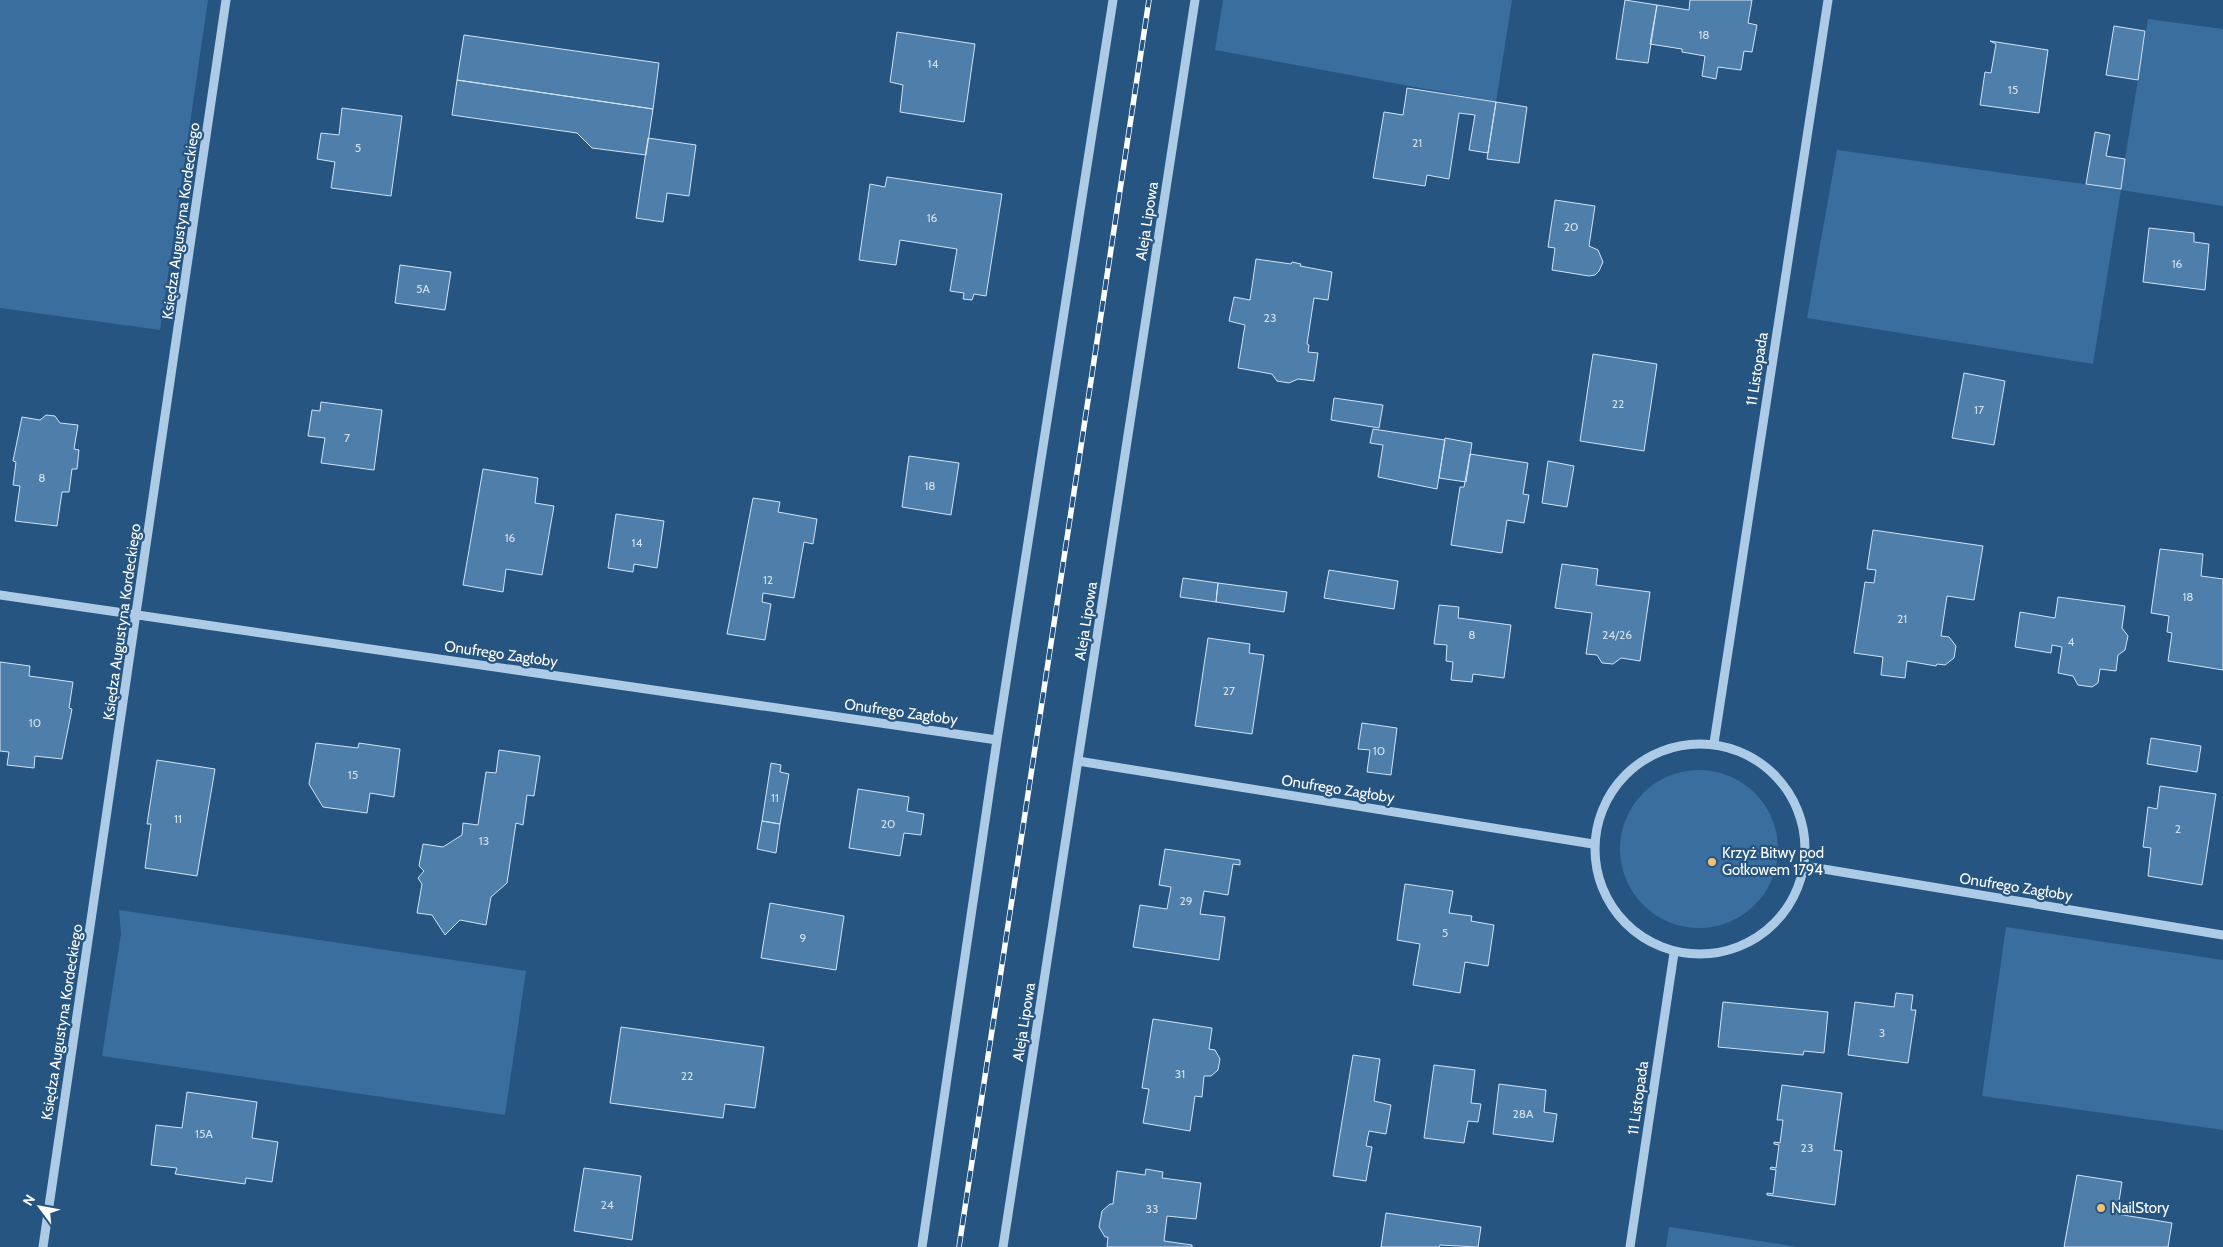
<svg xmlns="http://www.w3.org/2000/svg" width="2223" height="1247" font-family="Cabin,sans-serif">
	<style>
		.green { fill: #3a6e9f }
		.building { fill: #4e7eaa; stroke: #d1e4f5 }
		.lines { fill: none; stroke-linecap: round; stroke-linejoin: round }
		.minor { stroke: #adcbe6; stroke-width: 9 }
		.rail-casing { stroke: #fff; stroke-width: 5.5 }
		.rail { stroke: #265581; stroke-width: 4; stroke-dasharray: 11; stroke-linecap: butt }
		.poi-dot { fill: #f0c272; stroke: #265581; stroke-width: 2 }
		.labels { text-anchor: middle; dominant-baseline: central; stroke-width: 4.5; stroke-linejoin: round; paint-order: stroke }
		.number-label { font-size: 12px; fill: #d3dfea }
		.street-label { font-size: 15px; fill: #fff; stroke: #265581 }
		.poi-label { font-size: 15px; fill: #fff; stroke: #265581; text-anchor: start }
	</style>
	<rect width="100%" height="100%" fill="#265581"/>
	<path class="green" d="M0,0h208l-48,330 -160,-22z
		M1223,0h289l-16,102 -281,-52z
		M2148,19l75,10v177l-102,-16 -28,174 -286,-46 30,-168 283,39z
		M1620 849a79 79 0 1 1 158 0a79 79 0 1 1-158 0Z
		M119,910l407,61 -21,144 -403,-59 19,-122z
		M2006,927l217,33v170l-241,-34z
		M1669,1227l8,1 121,19h-132z"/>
	<path class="building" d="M1625,0l32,5 -9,58 -32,-4z
		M1690,0h62l-4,23 9,2 -5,27 -8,-1 -3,19 -23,-3 -2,12 -14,-3 3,-20 -23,-4v-3l-32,-5 7,-39 32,5z
		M2114,26l31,5 -7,49 -32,-5z
		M897,32l78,12 -11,78 -64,-10 3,-27 -13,-3z
		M464,35l195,28 -6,46 -196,-29z
		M1990,41l58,9 -9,63 -59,-8 5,-33 6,1 5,-29z
		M457,80l196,29 -7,46 -54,-7 -15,-15 -125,-18z
		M1407,88l89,14 -8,51 -19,-3 6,-35 -16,-2 -10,66 -22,-4 -2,11 -52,-8 11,-66 19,3z
		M1496,102l31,5 -8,56 -32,-4z
		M342,108l60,8 -11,80 -60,-8 4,-26 -18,-3 4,-26 18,2z
		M2095,132l15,3 -4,21 19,3 -4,30 -35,-5z
		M648,138l48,7 -7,51 -22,-3 -4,29 -27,-4z
		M887,177l115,17 -16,102 -12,-2 -2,6 -9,-1 1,-6 -14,-2 7,-42 -57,-9 -4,25 -37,-5 11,-76 15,3z
		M1555,200l40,6 -6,40 9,4 5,12 -4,9 -4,4 -6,1 -37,-6 3,-22 -7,-1z
		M2149,228l45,5v9l15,2 -4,46 -62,-8z
		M1256,259l35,5 1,-2 9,2 -1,2 32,6 -4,28 -14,-2 -7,46 2,1 -1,7 10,1 -4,28 -16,-2 -9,4 -12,-2 -5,-7 -34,-6 7,-43 -16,-4 5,-24 16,3z
		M400,265l51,7 -6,38 -50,-7z
		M1593,354l64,10 -13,87 -64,-10z
		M1964,373l41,8 -11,64 -42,-7z
		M1334,398l49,7 -4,23 -48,-8z
		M321,402l61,8 -8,60 -53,-7 4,-25 -17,-2 4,-26 8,1z
		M46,415l9,1 5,7 18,2 -4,24 5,1 -2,19h-5l-3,23h-7l-5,34 -42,-5 5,-35 -7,-1 3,-23 -3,-1 9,-44 18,3z
		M1373,429l72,11 -8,49 -59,-12 5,-32 -13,-2z
		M1445,438l27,5 -6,39 -27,-4z
		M1470,454l58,9 -5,31 6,1 -5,28 -17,-3 -5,33 -51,-8 9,-58h4z
		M909,456l50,7 -8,52 -49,-8z
		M1548,461l26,5 -7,41 -25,-4z
		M483,469l55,9 -3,25 19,3 -12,69 -36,-6 -3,23 -40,-7z
		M753,498l27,4 -2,10 39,7 -4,25 -9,-2 -10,56 -31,-5 -1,9 9,2 -6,36 -38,-6z
		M616,514l48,7 -7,47 -23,-4 -1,8 -25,-4z
		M1873,530l110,16 -9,54 -27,-4 -6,40 8,1 7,9 -2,12 -9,7 -8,-1 -1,2 -29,-5 -2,17 -24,-3 2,-18 -29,-4 11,-71 9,1 2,-13 -9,-1z
		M2160,549l43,5 -2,22 22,3v91l-55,-9 4,-28 -5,-1 2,-16 -18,-3z
		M1562,564l36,5 -2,16 54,7 -10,69 -19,-3 -8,6 -11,-1 -5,-8 -11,-1 6,-41 -37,-5z
		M1329,570l69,11 -4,28 -70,-11z
		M1183,578l35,5 -2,19 -36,-5z
		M1218,583l69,9 -3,20 -68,-10z
		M2058,597l67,9 -3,22 6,8 -3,14 -7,5 -2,16 -16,-2 -2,14 -6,4 -14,-2 -5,-9 -15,-3 4,-26 -10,-2 -1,8 -36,-6 5,-35 35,6z
		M1439,605l20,2 -1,11 53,7 -7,53 -31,-4 -1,8 -21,-2 2,-18 -7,-1 1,-16 -13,-1z
		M1208,638l42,6 -1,9 15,2 -12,79 -57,-8z
		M0,662l30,4 -1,10 44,6 -4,26 3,1 -10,50 -27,-3 -1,12 -27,-3 2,-13 -9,-1z
		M1362,723l35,5 -6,47 -24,-3 3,-22 -12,-1z
		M2151,738l50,8 -4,26 -50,-8z
		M316,743l42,5 1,-5 41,6 -6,48 -24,-4 -3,20 -44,-6 -14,-23z
		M499,750l41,6 -6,40 -7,-1 -4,30 -7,-2 -9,60 -16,14 -5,28 -26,-5 -15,15 -13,-20 -15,-2 5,-29 -4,-6 6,-7 -5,-5 4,-22 20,3 19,-12 1,-12 15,2 8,-53 10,1z
		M157,760l58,9 -18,107 -52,-8 6,-44h-4z
		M771,763l10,2 -1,7 9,2 -9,50 -18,-3z
		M2160,786l56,8 -14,91 -54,-9 3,-28 -8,-1 5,-40 9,2z
		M858,789l51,8 -2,14 17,3 -3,21 -17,-2 -4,23 -51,-8z
		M762,821l18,3 -4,29 -19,-4z
		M1165,849l75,11v5l-7,-1 -5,31 -24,-4 -4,23 25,3 -6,43 -86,-13 7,-42 27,4 4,-22 -12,-2z
		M1405,884l48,7 -4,22 23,3 -1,5 23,4 -6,41 -23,-4 -5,31 -47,-8 7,-41 -23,-4z
		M770,903l74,13 -8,54 -75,-12z
		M1896,993l17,2 -2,15h5l-8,53 -60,-8 7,-53 39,5z
		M1723,1002l105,10 -4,41 -20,-2 -1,4 -85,-8z
		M1153,1019l59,9 -3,21 6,1 5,9 -2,11 -7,6h-7l-2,21 -7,-1 -5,35 -47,-8 6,-34 -7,-1z
		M621,1027l143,20 -9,61 -30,-4 -2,14 -113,-15z
		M1353,1055l27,4 -6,42 17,4 -5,29 -17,-3 -3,15 6,1 -6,34 -33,-5z
		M1434,1065l41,5 -4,33 10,1 -3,18 -10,-1 -4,22 -40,-5z
		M1499,1084l47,6 -2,22 13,2 -4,28 -60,-8z
		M1782,1085l60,8 -8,57 8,1 -7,54 -68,-10v-2l6,1 3,-24 -6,-1 1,-2 5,1 3,-23 -5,-1v-2l6,1 3,-23h-6z
		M187,1092l70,10 -5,36 26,4 -6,40 -26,-4 -1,6 -70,-10 2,-6 -26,-3 5,-40 26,3z
		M584,1168l57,8 -9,64 -58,-9z
		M1146,1169l17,3 -1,6 39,5 -5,36 -29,-3 -3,25 28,4v2h-85l1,-10h-3l-6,-10 3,-16 8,-7h3l4,-33 28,4z
		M2077,1175l45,7 -5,32 55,9 -4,24h-104z
		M1386,1213l95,14 -3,20 -38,-2 -1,2h-58z"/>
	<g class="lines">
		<path class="minor" d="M0,595l997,145
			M1714,743l114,-743
			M1595 849a105 105 0 1 1 210 0a105 105 0 1 1-210 0Z
			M1078,761l515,83
			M1805,866l418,69
			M43,1247l183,-1247
			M922,1247l75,-507 116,-740
			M1003,1247l192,-1247
			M1630,1247l44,-294"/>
		<g class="rail-casing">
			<path id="rail" d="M959,1247l190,-1247"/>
		</g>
		<use href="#rail" class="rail"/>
	</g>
	<g class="poi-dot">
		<circle cx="1712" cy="862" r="5"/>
		<circle cx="2101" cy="1208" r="5"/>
	</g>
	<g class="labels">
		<g class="number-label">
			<text x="1704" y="34">18</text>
			<text x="933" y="63">14</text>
			<text x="2013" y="89">15</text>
			<text x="1417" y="142">21</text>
			<text x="358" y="147">5</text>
			<text x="932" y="217">16</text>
			<text x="1571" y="226">20</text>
			<text x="2177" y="263">16</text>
			<text x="423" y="288">5A</text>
			<text x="1270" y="317">23</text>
			<text x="1618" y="403">22</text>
			<text x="1979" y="409">17</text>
			<text x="347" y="437">7</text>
			<text x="42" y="477">8</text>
			<text x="930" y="485">18</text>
			<text x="510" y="537">16</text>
			<text x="637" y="542">14</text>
			<text x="768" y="579">12</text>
			<text x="2188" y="596">18</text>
			<text x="1902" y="618">21</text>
			<text x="1472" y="634">8</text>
			<text x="1617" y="634">24/26</text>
			<text x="2071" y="641">4</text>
			<text x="1229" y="690">27</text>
			<text x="35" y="722">10</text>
			<text x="1379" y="750">10</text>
			<text x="353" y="774">15</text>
			<text x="775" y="797">11</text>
			<text x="178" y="818">11</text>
			<text x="888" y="823">20</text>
			<text x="2178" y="828">2</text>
			<text x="484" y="840">13</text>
			<text x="1186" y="900">29</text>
			<text x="1445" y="932">5</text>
			<text x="803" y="937">9</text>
			<text x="1882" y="1032">3</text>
			<text x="1180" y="1073">31</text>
			<text x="687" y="1075">22</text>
			<text x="1523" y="1113">28A</text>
			<text x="204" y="1133">15A</text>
			<text x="1807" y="1147">23</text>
			<text x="607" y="1204">24</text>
			<text x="1152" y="1208">33</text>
		</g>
		<g class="street-label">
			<text transform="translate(181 221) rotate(-82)">Księdza Augustyna Kordeckiego</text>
			<text transform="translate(1147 221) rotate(-81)">Aleja Lipowa</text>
			<text transform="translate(1757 369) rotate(-81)">11 Listopada</text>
			<text transform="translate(1086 621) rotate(-81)">Aleja Lipowa</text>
			<text transform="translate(122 622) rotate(-82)">Księdza Augustyna Kordeckiego</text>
			<text transform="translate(501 654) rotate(8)">Onufrego Zagłoby</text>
			<text transform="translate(901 712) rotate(8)">Onufrego Zagłoby</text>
			<text transform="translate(1338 789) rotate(9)">Onufrego Zagłoby</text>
			<text transform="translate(2016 887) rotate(9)">Onufrego Zagłoby</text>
			<text transform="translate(62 1022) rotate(-81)">Księdza Augustyna Kordeckiego</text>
			<text transform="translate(1024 1022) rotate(-81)">Aleja Lipowa</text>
			<text transform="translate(1638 1098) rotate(-82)">11 Listopada</text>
		</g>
		<g class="poi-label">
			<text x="1722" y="853">Krzyż Bitwy pod<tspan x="1722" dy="17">Gołkowem 1794</tspan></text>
			<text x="2111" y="1208">NailStory</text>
		</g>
	</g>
	<g transform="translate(40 1207) rotate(302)" stroke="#265581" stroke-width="4" paint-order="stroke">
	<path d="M0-4L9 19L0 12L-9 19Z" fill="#ffffff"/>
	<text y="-8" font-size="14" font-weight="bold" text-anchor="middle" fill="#ffffff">N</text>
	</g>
</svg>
